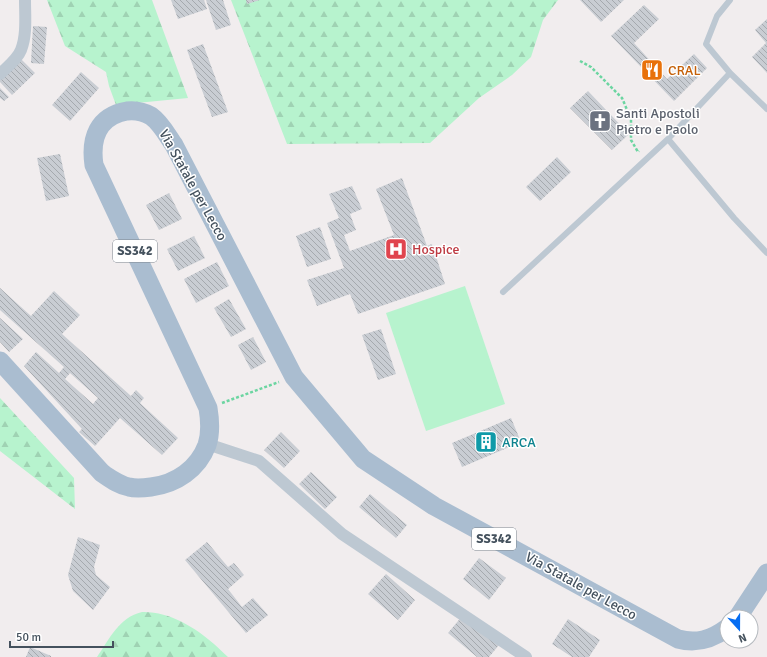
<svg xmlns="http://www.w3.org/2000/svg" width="767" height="657" font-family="Signika,sans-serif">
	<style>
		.forest { fill: url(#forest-firs) }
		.pitch { fill: #b7f3ce }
		.building { fill: url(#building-back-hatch); fill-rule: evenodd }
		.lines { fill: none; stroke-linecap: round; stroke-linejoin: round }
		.path { stroke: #6cd5a1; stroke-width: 2.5; stroke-dasharray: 3 2; stroke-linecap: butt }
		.lane { stroke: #bdc8d2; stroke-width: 6 }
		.street { stroke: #bdc8d2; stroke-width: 12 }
		.primary { stroke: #aabdd0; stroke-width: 19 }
		.labels { text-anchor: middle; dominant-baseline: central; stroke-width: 3; stroke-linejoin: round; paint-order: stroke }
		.shield { fill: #fff; stroke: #7c858e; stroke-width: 1 }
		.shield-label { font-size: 13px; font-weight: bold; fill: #44515d }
		.food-label { font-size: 14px; fill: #c56008; stroke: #fff; text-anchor: start }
		.worship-label { font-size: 14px; fill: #5b616d; stroke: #fff; text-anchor: start }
		.street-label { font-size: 14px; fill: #44515d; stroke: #fff }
		.health-label { font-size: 14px; fill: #be3a42; stroke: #fff; text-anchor: start }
		.culture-label { font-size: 14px; fill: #0d838f; stroke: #fff; text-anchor: start }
	</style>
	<defs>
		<pattern id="forest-firs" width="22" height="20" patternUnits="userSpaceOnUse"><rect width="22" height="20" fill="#b7f3ce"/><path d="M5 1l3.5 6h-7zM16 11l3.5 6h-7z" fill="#9fd2b3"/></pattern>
		<pattern id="building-back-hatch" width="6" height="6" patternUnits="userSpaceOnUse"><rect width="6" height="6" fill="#c9cdd3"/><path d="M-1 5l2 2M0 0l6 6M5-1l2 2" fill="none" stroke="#a5a9ae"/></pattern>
	</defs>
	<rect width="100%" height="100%" fill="#f1edee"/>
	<path class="forest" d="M47,0h105l36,98 -72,7 -7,-19 -3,-14 -41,-26z
		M231,0h327l-15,20 -12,37 -19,18 -33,23 -49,45 -143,1z
		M0,398l74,80 1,31 -75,-58z
		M142,612c26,-1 53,15 72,32 5,4 9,9 14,13h-131c12,-17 22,-40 45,-45z"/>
	<path class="pitch" d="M465,286l40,118 -79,27 -40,-118z"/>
	<path class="building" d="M171,0h33l3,9 -29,10z
		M206,0h17l8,25 -15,5z
		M246,0h14l-13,4z
		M580,0h44l-23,22z
		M644,5l15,14 -25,24 33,36 27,-25 13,14 -33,33 -63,-65z
		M767,19v54l-15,-16 14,-14 -11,-13z
		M33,26l14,1 -3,37 -13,-1z
		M203,44l25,68 -16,5 -25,-67z
		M21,59l14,14 -23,22 -12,-13v-2z
		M81,72l18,16 -29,33 -18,-16z
		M0,88l9,9 -5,4 -4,-3z
		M588,91l41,43 -17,16 -42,-42z
		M60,154l9,42 -23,5 -9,-43z
		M557,157l14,15 -31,29 -14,-14z
		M402,178l25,68 5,-2 13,40 -87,30 -8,-20 -33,12 -10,-26 37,-12 -17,-45 12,-5 -10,-24 23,-8 10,23 -12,5 6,16 -12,5 6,16 44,-16 -18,-46z
		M169,193l13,26 -23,11 -13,-25z
		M320,227l11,32 -24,8 -11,-31z
		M194,236l11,22 -27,13 -11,-22z
		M217,262l12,24 -33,17 -12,-24z
		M0,288l31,28 23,-25 26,24 -18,19 69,62 5,-6 8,8 -4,5 38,35 -16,17 -42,-37 -25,28 -16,-14 3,-3 -58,-63 12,-14 23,21 5,-6 -64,-57zM70,373l28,25 -5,6 -28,-25z
		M229,299l17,30 -15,8 -17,-29z
		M0,318l23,21 -14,13 -9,-10z
		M381,329l15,45 -18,6 -16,-45z
		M253,337l13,25 -15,8 -13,-25z
		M511,418l10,24 -59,25 -10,-24z
		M281,432l19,19 -16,17 -20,-18z
		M311,472l26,25 -12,12 -26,-25z
		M370,494l37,31 -11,13 -37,-31z
		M78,537l22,8 -6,22 2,8 14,12 -17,23 -20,-19 -5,-16z
		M207,542l21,25 6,-4 10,12 -16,14 14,18 11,-9 15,17 -22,18 -61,-73z
		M479,558l27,20 -17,22 -26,-21z
		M386,574l29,26 -17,20 -30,-26z
		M463,615l36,30 -10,12h-12l-29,-24z
		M568,619l32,21 -11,17h-17l-20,-13z
		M30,647l21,9v1h-25z"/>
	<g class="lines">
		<path class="path" d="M580,61l11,6 31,31 9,21v21l7,12 1,-1
			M222,403l57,-21"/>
		<path class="lane" d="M730,0l-13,16 -11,28 24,29 -62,66 66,79 33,35
			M730,73l37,36
			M503,292l165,-153"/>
		<path class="street" d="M0,74c7,-7 17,-14 21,-24 6,-15 4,-34 4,-50
			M207,444l52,17 83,73 184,123"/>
		<path class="primary" d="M0,361l102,112c9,6 17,12 27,14 7,2 15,1 22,0 25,-3 47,-18 56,-42 4,-12 3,-25 1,-37l-114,-243c-4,-27 4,-49 33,-54 8,-1 17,1 24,5 10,7 16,19 23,29l120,232 69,82 71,47 244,133c18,5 33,1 49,-11
			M738,617l29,-44"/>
	</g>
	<defs>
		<g id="restaurant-square" transform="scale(1.15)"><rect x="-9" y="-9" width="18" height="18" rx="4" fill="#e8710a" stroke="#fff"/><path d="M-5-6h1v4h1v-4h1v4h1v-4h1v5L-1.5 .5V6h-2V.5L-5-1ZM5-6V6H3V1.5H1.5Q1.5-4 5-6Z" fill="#fff"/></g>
		<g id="church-square" transform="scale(1.15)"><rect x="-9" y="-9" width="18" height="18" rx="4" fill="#6b7280" stroke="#fff"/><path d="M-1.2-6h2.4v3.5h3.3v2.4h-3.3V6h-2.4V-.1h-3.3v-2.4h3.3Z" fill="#fff"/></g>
		<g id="hospital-square" transform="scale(1.15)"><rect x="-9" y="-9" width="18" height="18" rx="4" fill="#e0444e" stroke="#fff"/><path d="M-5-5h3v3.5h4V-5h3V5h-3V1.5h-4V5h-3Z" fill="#fff"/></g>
		<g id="building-square" transform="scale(1.15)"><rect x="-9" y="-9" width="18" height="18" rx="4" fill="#0f9aa8" stroke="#fff"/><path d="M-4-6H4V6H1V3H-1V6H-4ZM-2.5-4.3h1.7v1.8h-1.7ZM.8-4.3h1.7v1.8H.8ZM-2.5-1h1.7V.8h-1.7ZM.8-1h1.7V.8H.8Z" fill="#fff"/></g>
	</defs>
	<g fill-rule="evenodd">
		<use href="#restaurant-square" x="652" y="70"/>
		<use href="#church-square" x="600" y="121"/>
		<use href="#hospital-square" x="396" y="249"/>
		<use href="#building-square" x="486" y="442"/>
	</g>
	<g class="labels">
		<g class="shield">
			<rect x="113" y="240" width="44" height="22" rx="3"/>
			<rect x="472" y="528" width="44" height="22" rx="3"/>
		</g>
		<g class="shield-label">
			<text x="135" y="251">SS342</text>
			<text x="494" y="539">SS342</text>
		</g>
		<g class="food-label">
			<text x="668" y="70">CRAL</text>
		</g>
		<g class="worship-label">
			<text x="616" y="113">Santi Apostoli<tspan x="616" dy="16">Pietro e Paolo</tspan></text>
		</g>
		<g class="street-label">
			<text transform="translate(193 185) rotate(61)">Via Statale per Lecco</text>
			<text transform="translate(581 586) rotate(29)">Via Statale per Lecco</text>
		</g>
		<g class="health-label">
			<text x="412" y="249">Hospice</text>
		</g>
		<g class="culture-label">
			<text x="502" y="442">ARCA</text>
		</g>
	</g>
	<g transform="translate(739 629) rotate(159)"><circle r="19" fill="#ffffff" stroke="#b4b9be"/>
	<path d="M0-3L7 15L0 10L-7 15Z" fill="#076ef2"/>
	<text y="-6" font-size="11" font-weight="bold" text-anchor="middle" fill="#44515d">N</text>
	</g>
	<path d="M10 641v6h103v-6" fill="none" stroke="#44515d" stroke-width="2"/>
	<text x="16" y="641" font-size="12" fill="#44515d" stroke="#ffffff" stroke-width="3" paint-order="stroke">50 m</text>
</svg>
